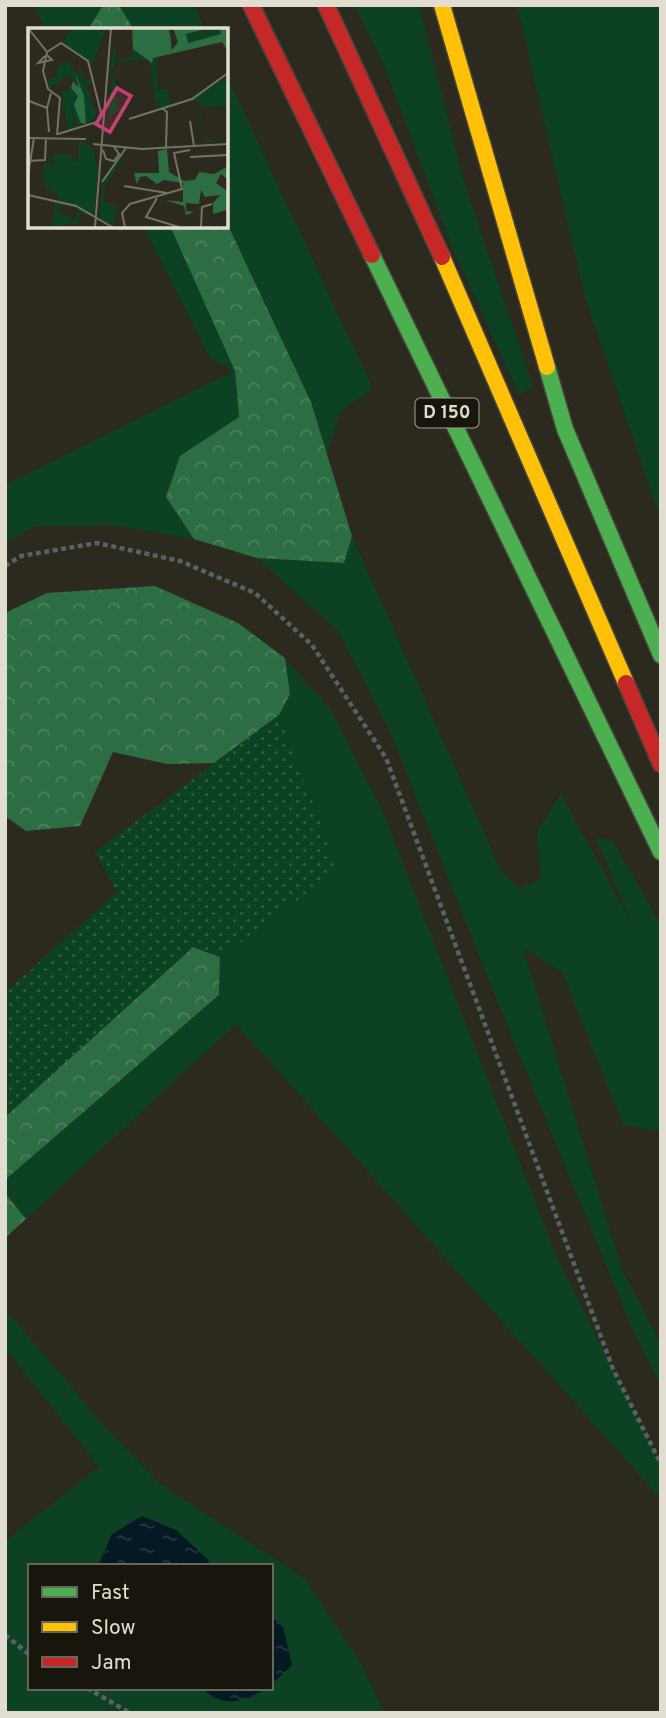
<svg xmlns="http://www.w3.org/2000/svg" width="666" height="1718" font-family="Overpass,sans-serif">
	<style>
		.grass { fill: #0c4223; fill-rule: evenodd }
		.forest { fill: url(#forest-crowns) }
		.park { fill: url(#park-dots) }
		.water { fill: url(#water-ripples) }
		.lines { fill: none; stroke-linecap: round; stroke-linejoin: round }
		.fast-casing { stroke: #48463c; stroke-width: 19 }
		.slow-casing { stroke: #48463c; stroke-width: 19 }
		.jam-casing { stroke: #48463c; stroke-width: 19 }
		.path { stroke: #5b6064; stroke-width: 4.5; stroke-dasharray: 5 3.5; stroke-linecap: butt }
		.fast { stroke: #4caf50; stroke-width: 16 }
		.slow { stroke: #ffc107; stroke-width: 16 }
		.jam { stroke: #c62828; stroke-width: 16 }
		.labels { text-anchor: middle; dominant-baseline: central; stroke-width: 7; stroke-linejoin: round; paint-order: stroke }
		.shield { fill: #17150c; stroke: #a4a296; stroke-width: 2 }
		.shield-label { font-size: 18px; font-weight: bold; fill: #e1ded1 }
		.inset-road { fill: none; stroke: #747266; stroke-width: 2 }
		.view { fill: #c84073; fill-opacity: 0.15; stroke: #c84073; stroke-width: 3.5 }
		.inset-edge { fill: none; stroke: #e1ded1; stroke-width: 3.5 }
	</style>
	<defs>
		<pattern id="forest-crowns" width="20" height="18" patternUnits="userSpaceOnUse" patternTransform="scale(1.75)"><rect width="20" height="18" fill="#2d6d43"/><path d="M2 6a3 3 0 1 1 6 0M12 15a3 3 0 1 1 6 0" fill="none" stroke="#4b815d"/></pattern>
		<pattern id="park-dots" width="8" height="8" patternUnits="userSpaceOnUse" patternTransform="scale(1.75)"><rect width="8" height="8" fill="#0c4223"/><path d="M2 2h.1M6 6h.1" fill="none" stroke="#2f5d42" stroke-width="1.8" stroke-linecap="round"/></pattern>
		<pattern id="water-ripples" width="26" height="14" patternUnits="userSpaceOnUse" patternTransform="scale(1.75)"><rect width="26" height="14" fill="#041924"/><path d="M2 4q2-2 4 0t4 0M15 11q2-2 4 0t4 0" fill="none" stroke="#283a43"/></pattern>
	</defs>
	<rect width="100%" height="100%" fill="#2c2a1f"/>
	<path class="grass" d="M33,5h70l-15,25h-43z
		M119,5h75l11,25h-71z
		M355,5h64l46,180 68,201 -14,9 -66,-146 -67,-179z
		M517,5h144v515l-76,-223z
		M226,74l147,315 -33,22 -13,44 -16,-53 -85,-181z
		M143,226h27l65,145 4,46 -59,40 -14,40 28,42 -84,-14 -76,1 -29,18v-59l229,-114 -24,-13z
		M352,536l149,335 19,18 21,-10 -4,-48 24,-37 71,130 -36,-86 16,2 49,85v206l-38,-6 -61,-153 -39,-24 99,322 39,74v43l-27,-54 -138,-335 -107,-269 -51,-98 -81,-73 87,5z
		M285,658l46,52 52,102 175,448 103,204v35l-425,-475 -210,195 -21,-26v-13l214,-184 1,-39 119,-87 -60,-155 11,-21z
		M5,1309l104,122 50,52 146,96 56,85 24,49h-380v-172l94,-74 -94,-119zM30,1566h241v122h-241z"/>
	<path class="forest" d="M103,5h16l15,25h-46z
		M226,221l85,181 41,134 -8,27 -87,-5 -63,-19 -28,-42 14,-41 59,-39 -4,-46 -65,-145h56z
		M155,586l83,37 47,35 5,36 -11,21 -65,48 -47,1 -54,-12 -33,74 -54,5 -21,-15v-203l42,-20z
		M193,947l27,10 -1,38 -214,185v-63z
		M5,1193l21,26 -21,19z"/>
	<path class="park" d="M279,715l60,155 -119,87 -27,-10 -188,170v-124l112,-101 -22,-40z"/>
	<path class="water" d="M142,1516l34,14 39,36h-117l14,-32z
		M271,1616l12,11 9,38 -21,20z
		M201,1688h67c-26,14 -43,21 -67,0z"/>
	<g class="lines">
		<g class="fast-casing">
			<path id="fast" d="M372,255l289,597
				M547,367l18,62 96,226"/>
		</g>
		<g class="slow-casing">
			<path id="slow" d="M442,5l105,362
				M442,257l184,426"/>
		</g>
		<g class="jam-casing">
			<path id="jam" d="M251,5l121,250
				M326,5l116,252
				M626,683l35,81"/>
		</g>
		<path class="path" d="M5,566l16,-10 76,-13 83,18 75,32 57,52 74,113 227,611 48,95
			M5,1635l25,20
			M87,1688l43,25"/>
		<use href="#fast" class="fast"/>
		<use href="#slow" class="slow"/>
		<use href="#jam" class="jam"/>
	</g>
	<g class="labels">
		<rect class="shield" x="415.5" y="398.5" width="63" height="29" rx="5"/>
		<g class="shield-label">
			<text x="447" y="413">D 150</text>
		</g>
	</g>
	<g transform="translate(28 28)">
		<rect width="200" height="200" fill="#2c2a1f"/>
		<path d="M39,0h40l-14,33 -5,2 -25,-21 7,-11zM192,0l2,6 -34,9 -2,-9zM86,8l1,23 18,-2v-8l17,8 3,6v-5l4,-1v33l11,-1 2,16 -10,3 -5,-7 -5,-42 -34,3 -4,7 -3,31 5,-29 3,36h7l-15,10 -1,-8zM37,32l11,12 3,16 -9,-14 -22,15 -2,-7 12,-8 -2,-5zM54,42l2,10 8,-1 2,6 -9,-3 12,35 -11,7 -8,-51zM199,49v29l-26,1v6l4,27h22l-22,2 -5,-29 1,-12h-13zM43,60l6,1 5,35 -4,2 -6,-18 1,21 -5,2 -6,-37zM51,112l14,8 5,24 -4,44 -36,-16v-5l-13,-8 -1,-26 10,7v-14l18,1v6h6zM99,123l-23,37v14l12,4 -2,21 -15,-9 4,-40zM27,175h6l-2,10 8,4 8,3 4,-11 11,7 -10,-3 -2,10 -26,4z" fill="#0c4223"/>
		<path d="M104,0h37l3,22 6,-8 -5,-14h38l-25,6 2,9 33,-9 -1,-6h7v22l-5,-8 -69,16 -1,5 -19,-14zM47,44l9,24 2,28 -5,-1 -7,-18 4,-9 -7,-8 2,-7 6,7zM139,121l2,23 15,9 11,-1 4,-8 15,2 13,-7v12l-6,-5 -5,9 11,8v19l-14,4v-11l7,-8 -15,2 -4,-7 -2,14 -13,-1v8l8,1 -8,3 -2,-9 -19,-6 18,2v-19l-19,-3 -7,4 -11,-8 -6,1 -3,7 -3,-11h25l-1,-22z" fill="#2d6d43"/>
		<path class="inset-road" d="M0,0l19,24 -4,19 5,18 12,9 -3,37M19,24l14,-9 27,18 13,52 -4,9 -39,12M17,28l-7,7 14,-3 -5,-5M1,73l18,7 4,-15M19,80l2,24M134,80l5,4 -1,35M101,91l63,-20 36,-26M162,93l4,25M0,110l58,1M65,116l49,5 86,-5M75,122l3,9 8,2 5,-7 -5,-7M162,129l38,-2M0,133l17,-1 1,-22M0,147l6,-37M74,154l24,-34M96,158l43,7M0,167l48,11 36,21M129,170l-11,19 33,10M67,199l16,-199M97,199l-3,-14 8,-9 52,-15 -8,-36 16,-3M173,199l1,-20 10,-3"/>
		<path class="view" d="M89,60l14,8 -21,36 -14,-8z"/>
		<rect width="200" height="200" class="inset-edge"/>
	</g>
	<rect width="666" height="1718" fill="none" stroke="#e1ded1" stroke-width="14"/>
	<rect x="28" y="1564" width="245" height="126" fill="#17150c" stroke="#68655b" stroke-width="2"/>
	<rect x="42" y="1587" width="35" height="10" fill="#4caf50" stroke="#68655b" stroke-width="2"/>
	<text x="91" y="1599" font-size="21" fill="#e1ded1">Fast</text>
	<rect x="42" y="1622" width="35" height="10" fill="#ffc107" stroke="#68655b" stroke-width="2"/>
	<text x="91" y="1634" font-size="21" fill="#e1ded1">Slow</text>
	<rect x="42" y="1657" width="35" height="10" fill="#c62828" stroke="#68655b" stroke-width="2"/>
	<text x="91" y="1669" font-size="21" fill="#e1ded1">Jam</text>
</svg>
